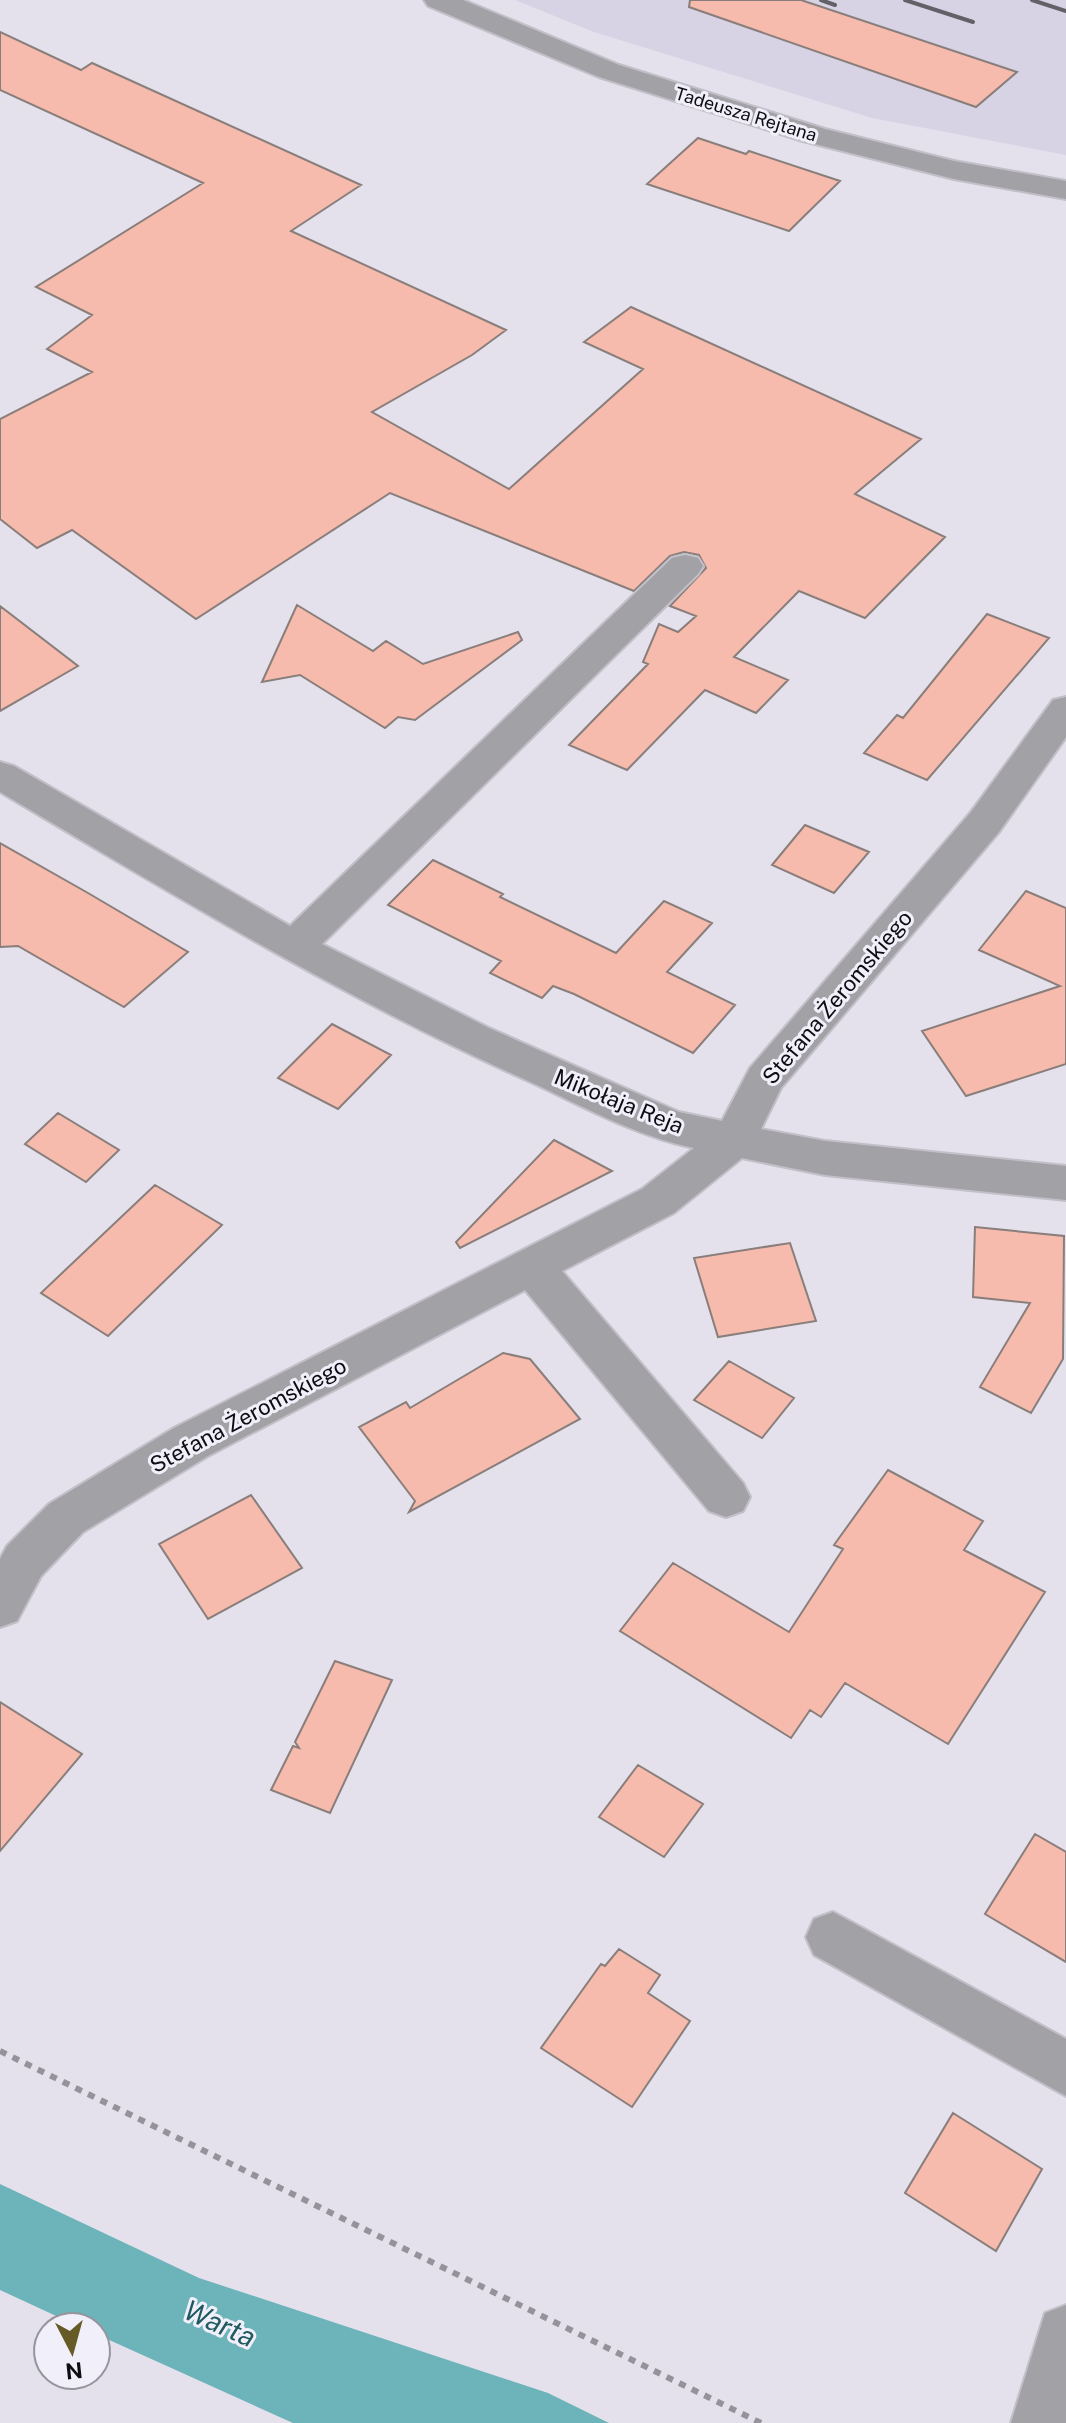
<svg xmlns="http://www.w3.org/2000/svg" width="1066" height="2423" font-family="'Public Sans',sans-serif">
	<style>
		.built { fill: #d7d3e5 }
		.water { fill: #6cb3ba }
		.building { fill: #f6bbac; stroke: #897e7b; stroke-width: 2 }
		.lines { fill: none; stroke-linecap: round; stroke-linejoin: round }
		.minor-casing { stroke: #c2bfc9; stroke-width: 4 }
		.path { stroke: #95929b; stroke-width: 6; stroke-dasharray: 7 7; stroke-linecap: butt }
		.minor { fill: #a2a1a5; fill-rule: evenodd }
		.rail { stroke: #636168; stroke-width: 4 }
		.labels { text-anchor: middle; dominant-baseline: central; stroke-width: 6; stroke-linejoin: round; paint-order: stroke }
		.far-street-label { font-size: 18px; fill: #0e0d11; stroke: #f1effa }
		.street-label { font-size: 22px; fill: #0e0d11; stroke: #f1effa }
		.near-water-label { font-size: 28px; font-style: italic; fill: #1e5a5f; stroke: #f1effa }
	</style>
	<rect width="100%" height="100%" fill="#e4e1ec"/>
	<path class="built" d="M515,0h551v155l-194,-37 -278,-86z"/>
	<path class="water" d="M0,2184l199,94 349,115 61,30h-316l-197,-89v-7h-16l-80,-37z"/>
	<path class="building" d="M690,0h111l216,72 -41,35 -287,-100z
		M0,32l81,38 11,-7 269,122 -70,46 215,99 -34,25 -100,57 137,77 134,-120 -59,-27 47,-35 290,132 -66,55 90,43 -80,81 -66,-27 -65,66 54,23 -32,33 -51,-23 -78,80 -58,-25 79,-81 -5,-2 16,-38 19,8 18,-16 -26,-10 36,-38 -7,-13 -15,-3 -14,4 -36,35 -244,-98 -194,126 -124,-89 -35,18 -37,-29v-100l92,-47 -45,-23 45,-34 -56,-28 167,-104 -203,-93z
		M698,138l48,16 3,-3 91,30 -51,50 -142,-47z
		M297,605l76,46 13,-10 37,23 95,-32 4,8 -107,80 -17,-3 -13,11 -85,-53 -38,7z
		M0,606l78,60 -78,45z
		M987,614l62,24 -122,142 -63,-27 33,-38 6,3z
		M805,825l64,27 -35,41 -62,-28z
		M0,843l88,50 100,59 -64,55 -106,-61 -18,1z
		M433,860l70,34 -3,3 116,56 48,-52 48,22 -45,49 68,33 -42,48 -119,-59 -21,-8 -11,12 -52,-25 11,-12 -113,-56z
		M1026,891l40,17v156l-100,32 -44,-65 138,-45 -81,-36z
		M332,1024l59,31 -53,54 -60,-31z
		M58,1113l61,37 -33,32 -61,-38z
		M554,1140l58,31 -152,77 -4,-6z
		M155,1185l67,40 -114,111 -67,-43z
		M975,1227l89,9 -1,123 -32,54 -51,-26 50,-84 -57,-6z
		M790,1243l26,78 -98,16 -24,-79z
		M503,1353l27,6 50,60 -171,93 6,-11 -56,-74 47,-25 4,6z
		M729,1361l65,37 -32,40 -68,-38z
		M888,1470l95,51 -19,29 81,42 -97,152 -103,-61 -24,34 -11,-7 -19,28 -171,-107 53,-68 116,69 54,-83 -9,-4z
		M251,1495l51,73 -94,51 -49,-75z
		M335,1661l57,19 -62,133 -59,-23 22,-44 6,2 -4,-6z
		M0,1702l82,52 -82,97z
		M638,1765l65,39 -39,53 -65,-40z
		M1035,1834l31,18v110l-81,-48z
		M619,1949l41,26 -12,18 42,28 -58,86 -91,-59 60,-84 4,2z
		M953,2113l89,56 -46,82 -91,-58z"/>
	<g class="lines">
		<g class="minor-casing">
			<path id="minor" d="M424,0h39l156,65 206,64 129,32 112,20v18l-112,-20 -151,-38 -204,-64 -171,-71z
				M685,555l13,3 5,8 -5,8 -376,370 167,84 190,84 43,9 28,-53 221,-256 82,-112 13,-3v40l-67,95 -218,256 -20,41 64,12 241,25v34l-241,-25 -83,-17 -68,55 -112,58 181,212 7,14 -7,14 -17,6 -17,-6 -184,-221 -317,166 -125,76 -42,44 -24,45 -17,6v-68l7,-13 42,-42 125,-76 468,-239 52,-41c-59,-12 -113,-43 -168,-68 -183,-82 -354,-186 -526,-288v-30l14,4 276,160 382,-368z
				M833,1912l233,127v57l-252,-141 -8,-18 8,-18z
				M1066,2305v118h-55l34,-110z"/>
		</g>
		<path class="path" d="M0,2051l761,372"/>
		<use href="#minor" class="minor"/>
		<path class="rail" d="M821,0l14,5
			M905,0l68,22
			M1032,0l34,11"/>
	</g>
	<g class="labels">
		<g class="far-street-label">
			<text transform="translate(746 114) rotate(17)">Tadeusza Rejtana</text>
		</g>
		<g class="street-label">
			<text transform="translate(837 997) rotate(-50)">Stefana Żeromskiego</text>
			<text transform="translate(619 1101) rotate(22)">Mikołaja Reja</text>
			<text transform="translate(248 1415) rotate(-28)">Stefana Żeromskiego</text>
		</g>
		<g class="near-water-label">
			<text transform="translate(220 2323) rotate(24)">Warta</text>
		</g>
	</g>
	<g transform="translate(72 2351) rotate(174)"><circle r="38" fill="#f1effa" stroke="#96959d" stroke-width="2"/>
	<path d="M0-6L14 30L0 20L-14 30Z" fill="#665a27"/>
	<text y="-12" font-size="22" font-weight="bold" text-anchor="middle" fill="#0e0d11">N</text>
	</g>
</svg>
